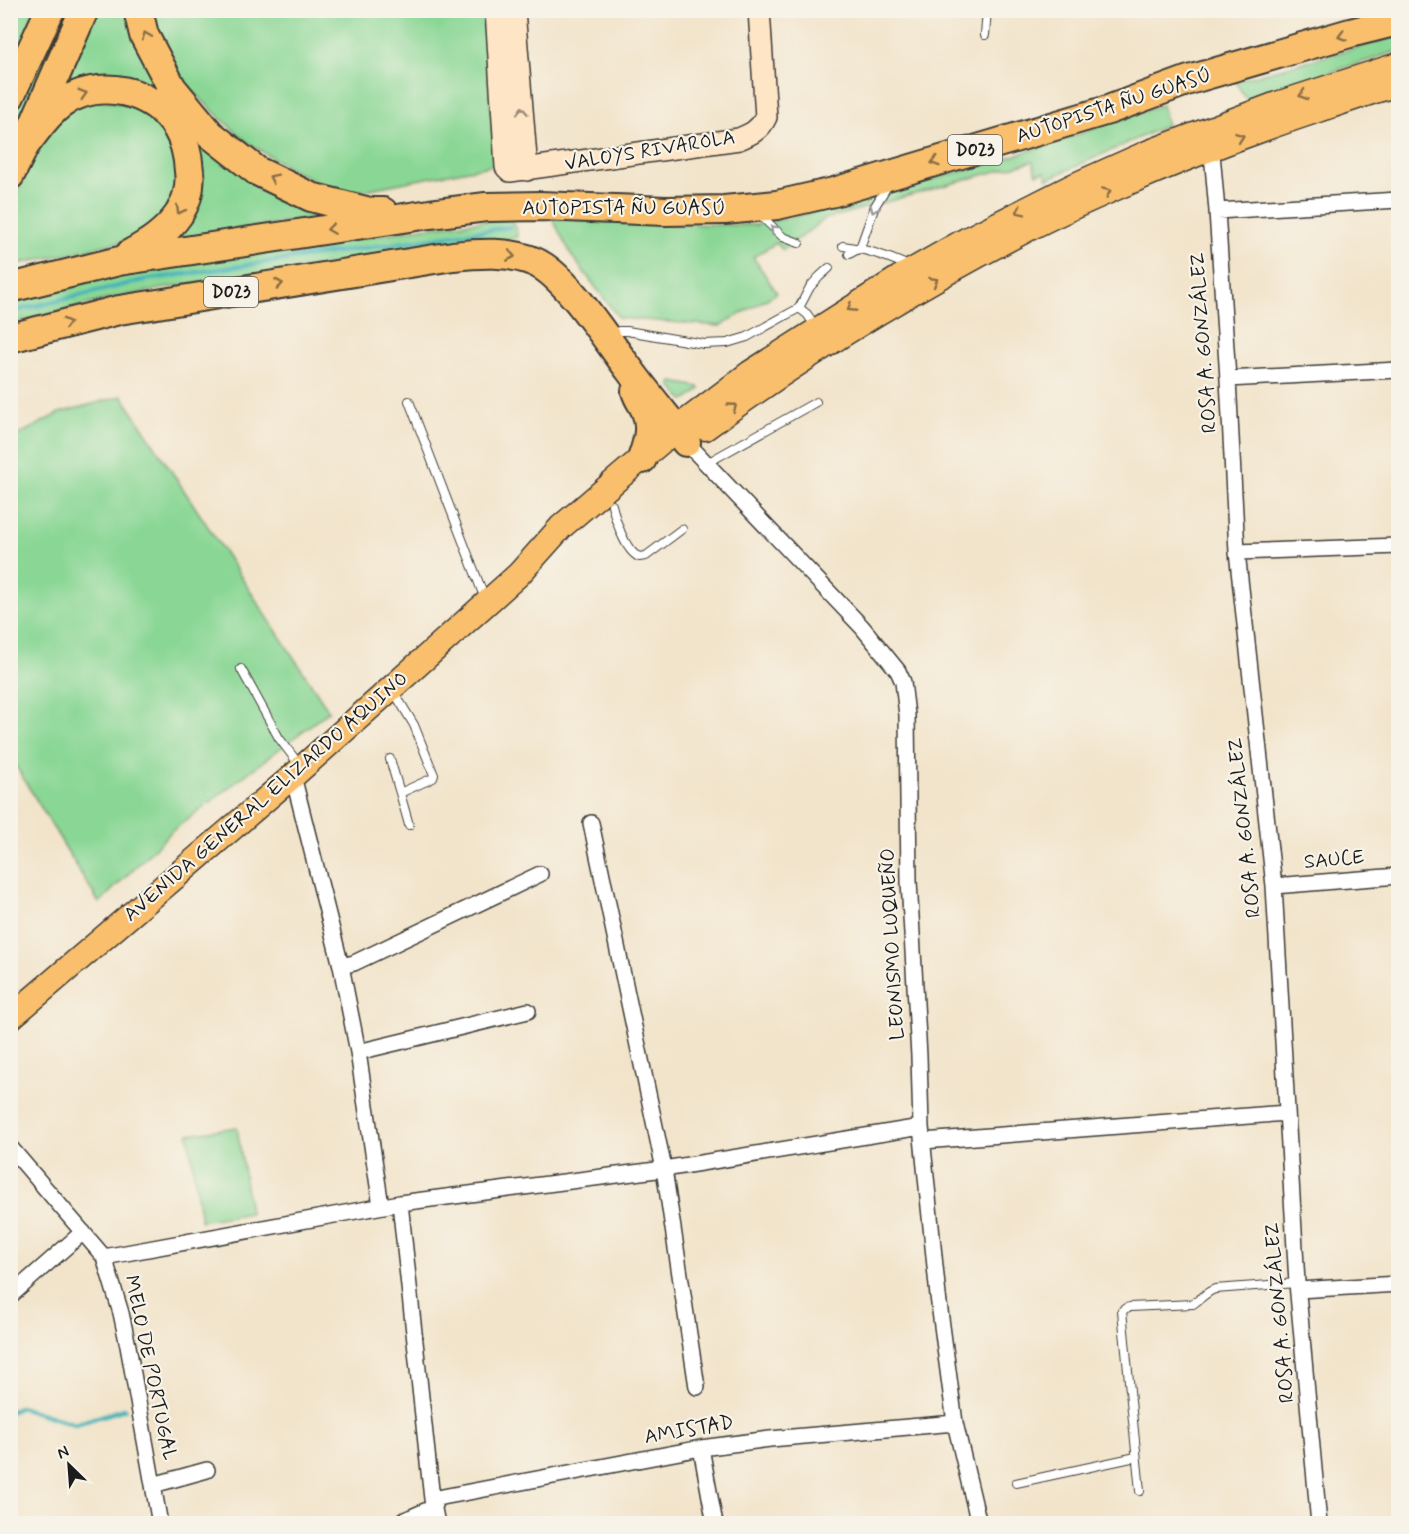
<svg xmlns="http://www.w3.org/2000/svg" width="1409" height="1534" font-family="Mynerve,sans-serif">
	<style>
		.green { fill: #8ad795; stroke: #537a58; stroke-width: 1.5 }
		.lines { fill: none; stroke-linecap: round; stroke-linejoin: round }
		.stream { stroke: #42b2b8; stroke-width: 4.5 }
		.lane-casing { stroke: #3c3a36; stroke-width: 10 }
		.street-casing { stroke: #3c3a36; stroke-width: 18 }
		.secondary-casing { stroke: #3c3a36; stroke-width: 24 }
		.primary-casing { stroke: #3c3a36; stroke-width: 27 }
		.highway-casing { stroke: #3c3a36; stroke-width: 32 }
		.lane { stroke: #fff; stroke-width: 8 }
		.street { stroke: #fff; stroke-width: 15 }
		.secondary { stroke: #fde5c5; stroke-width: 21 }
		.primary { stroke: #f9bf6d; stroke-width: 24 }
		.highway { stroke: #f9bf6d; stroke-width: 28 }
		.oneway { stroke: #8a6e44 }
		.oneway2 { stroke: #988b79 }
		.oneway3 { stroke: #999 }
		.labels { text-anchor: middle; dominant-baseline: central; stroke-width: 4.5; stroke-linejoin: round; paint-order: stroke }
		.shield { fill: #f7f3e8; stroke: #5e5c59; stroke-width: 1.5 }
		.shield-label { font-size: 18px; font-weight: bold; fill: #1c1c1c }
		.street-label { font-size: 20px; fill: #1c1c1c; stroke: #f7f3e8 }
	</style>
	<rect width="100%" height="100%" fill="#f7f3e8"/>
	<filter id="ink" filterUnits="userSpaceOnUse"><feTurbulence type="fractalNoise" baseFrequency=".0167" numOctaves="2"/><feDisplacementMap in="SourceGraphic" scale="12" xChannelSelector="R" yChannelSelector="G"/><feConvolveMatrix kernelMatrix="1 2 1 2 8 2 1 2 1" color-interpolation-filters="sRGB"/></filter>
	<filter id="wash" filterUnits="userSpaceOnUse"><feTurbulence type="fractalNoise" baseFrequency=".008" numOctaves="4" result="noise"/><feDisplacementMap in="SourceGraphic" scale="24" xChannelSelector="R" yChannelSelector="G"/><feGaussianBlur stdDeviation="1.35" result="paint"/><feColorMatrix in="noise" values="0 0 0 0 0 0 0 0 0 0 0 0 0 0 0 0 0 1.4 0 .05"/><feComposite in="paint" operator="in"/></filter>
	<g filter="url(#wash)">
		<rect width="100%" height="100%" fill="#f2e4cb"/>
		<path class="green" d="M11,11h24l-24,53z
			M58,11h10l-57,124v-22z
			M89,11h38l37,81 176,122 -174,26 11,-12 4,-108 -115,-32z
			M150,11h333l12,154 -151,29 -55,-26 -41,-25 -31,-28 -37,-37 -23,-43z
			M1398,36v15l-108,34 -42,16 -9,-13 -3,-7z
			M93,100l41,5 33,28 11,32 -3,30 -17,29 -30,16 -60,14 -57,11v-59l31,-71 17,-20z
			M1162,105l5,20 -119,54 -3,-7 -9,2 -3,-13 -208,58 -42,31 -7,-7 -23,14 24,36 -57,33 -101,-8 -47,-62 -20,-38 92,6 113,1 62,-14 164,-46 56,-17z
			M509,218c5,4 8,12 8,19l-3,1 -342,49 -55,10 -106,27v-24l100,-25 319,-48z
			M673,382l26,5 1,2 -12,10 -5,1 -12,-14v-3z
			M122,396l207,315 -158,121 -72,71 -88,-145v-319l48,-26z
			M237,1127l13,86 -49,8 -13,-87z"/>
		<g class="lines">
			<path class="stream" d="M10,312l134,-32 366,-53
				M10,1412l10,-5 55,17 50,-15"/>
		</g>
	</g>
	<g filter="url(#ink)">
		<g class="lines">
			<g class="lane-casing">
				<path id="lane" d="M985,35l2,-25
					M760,215l23,22 16,6
					M843,246c24,3 46,11 68,21
					M849,254l11,-6 15,-42 13,-21
					M799,308l8,6 9,13
					M612,334l7,-3h8l77,13 23,-1 20,-6 52,-29 11,-21 9,-10 10,-9
					M409,401l76,198
					M707,463l109,-61
					M612,505c3,14 13,46 27,52l7,-1 36,-27
					M241,669l38,69 22,29
					M394,692l20,33 20,50 -1,3 -33,15 9,32
					M390,759l10,34
					M1016,1483l120,-26
					M1140,1491l-18,-180 4,-3 4,-1 63,-3c8,-5 13,-12 22,-15l82,-6"/>
			</g>
			<g class="street-casing">
				<path id="street" d="M1211,142l6,69 11,168 9,173 37,334 23,397 22,241
					M1217,211l181,-11
					M1228,379l170,-9
					M686,442l176,185 36,44 5,11 4,33 2,166 10,175 2,71 17,169 17,127 24,101
					M1237,552l161,-6
					M293,776l48,190 17,86 23,154
					M591,823l73,346 33,218
					M1274,886l124,-10
					M341,966l13,-3 186,-89
					M358,1052l170,-41
					M923,1141l364,-28
					M10,1147l94,110 17,56 7,33 32,178
					M400,1203l32,296 5,25
					M104,1257l296,-54 264,-34 257,-42
					M1298,1290l100,-6
					M10,1296l73,-64
					M701,1448l14,76
					M153,1485l54,-15
					M432,1499l269,-51 69,-9 185,-16
					M396,1524l38,-17"/>
			</g>
			<g class="secondary-casing">
				<path id="secondary" d="M496,10l10,157 4,4 229,-32c12,-5 21,-9 27,-22l-7,-107
					M514,10l13,160"/>
			</g>
			<g class="primary-casing">
				<path id="primary" d="M705,428c101,-74 207,-139 319,-197 30,-16 62,-30 94,-44 64,-28 128,-53 194,-75 29,-9 57,-20 86,-28
					M10,1018l283,-242 226,-202 42,-47 115,-98 74,-56 149,-95 67,-38 107,-54 74,-33 130,-49 121,-39"/>
			</g>
			<g class="highway-casing">
				<path id="highway" d="M138,10l6,25 28,53 38,46 47,37 54,26 59,15h13
					M10,96l40,-86
					M25,145c11,-14 21,-30 36,-41 37,-27 92,-15 116,24 8,13 11,27 12,43 2,15 -2,30 -10,43 -13,19 -31,30 -49,40
					M10,175l15,-30 59,-135
					M10,288l109,-27 311,-47 56,-7 54,-1 126,5 58,-1 53,-5 57,-13 274,-82 81,-30 161,-47 48,-12
					M10,338l109,-28 32,-5 302,-49c27,-3 56,-5 82,6 32,14 72,79 94,107 18,25 38,48 57,73
					M636,391c2,7 6,12 9,18 8,17 3,33 -3,50"/>
			</g>
			<use href="#lane" class="lane"/>
			<use href="#street" class="street"/>
			<use href="#secondary" class="secondary"/>
			<use href="#primary" class="primary"/>
			<use href="#highway" class="highway"/>
		</g>
		<defs><path id="oneway-chevron" d="M-2-3.5L2.5 0L-2 3.5" fill="none" stroke-width="1.6" stroke-linecap="round" stroke-linejoin="round" transform="scale(1.5)"/></defs>
		<g class="oneway">
			<use href="#oneway-chevron" transform="translate(146 36) rotate(-112)"/>
			<use href="#oneway-chevron" transform="translate(1342 36) rotate(164)"/>
			<use href="#oneway-chevron" transform="translate(83 94) rotate(-17)"/>
			<use href="#oneway-chevron" transform="translate(1303 95) rotate(162)"/>
			<use href="#oneway-chevron" transform="translate(1240 137) rotate(-20)"/>
			<use href="#oneway-chevron" transform="translate(935 162) rotate(163)"/>
			<use href="#oneway-chevron" transform="translate(273 178) rotate(-154)"/>
			<use href="#oneway-chevron" transform="translate(1107 192) rotate(-24)"/>
			<use href="#oneway-chevron" transform="translate(180 210) rotate(119)"/>
			<use href="#oneway-chevron" transform="translate(1020 211) rotate(154)"/>
			<use href="#oneway-chevron" transform="translate(331 229) rotate(172)"/>
			<use href="#oneway-chevron" transform="translate(511 256) rotate(10)"/>
			<use href="#oneway-chevron" transform="translate(934 281) rotate(-30)"/>
			<use href="#oneway-chevron" transform="translate(279 284) rotate(-9)"/>
			<use href="#oneway-chevron" transform="translate(851 308) rotate(147)"/>
			<use href="#oneway-chevron" transform="translate(67 323) rotate(-14)"/>
			<use href="#oneway-chevron" transform="translate(733 407) rotate(-36)"/>
		</g>
		<use class="oneway2" href="#oneway-chevron" transform="translate(522 111) rotate(-93)"/>
		<g class="oneway3">
			<use href="#oneway-chevron" transform="translate(874 209) rotate(113)"/>
			<use href="#oneway-chevron" transform="translate(774 229) rotate(-135)"/>
		</g>
	</g>
	<g class="labels">
		<g class="shield">
			<rect x="948" y="135" width="54" height="30" rx="4.5"/>
			<rect x="204" y="277" width="54" height="30" rx="4.5"/>
		</g>
		<g class="shield-label">
			<text x="975" y="150">D023</text>
			<text x="231" y="292">D023</text>
		</g>
		<g class="street-label">
			<text transform="translate(1114 106) rotate(-18)">AUTOPISTA ÑU GUASÚ</text>
			<text transform="translate(650 151) rotate(-9)">VALOYS RIVAROLA</text>
			<text x="624" y="208">AUTOPISTA ÑU GUASÚ</text>
			<text transform="translate(1204 343) rotate(-94)">ROSA A. GONZÁLEZ</text>
			<text transform="translate(266 797) rotate(-41)">AVENIDA GENERAL ELIZARDO AQUINO</text>
			<text transform="translate(1245 828) rotate(-96)">ROSA A. GONZÁLEZ</text>
			<text transform="translate(1334 860) rotate(-5)">SAUCE</text>
			<text transform="translate(893 944) rotate(-93)">LEONISMO LUQUEÑO</text>
			<text transform="translate(1280 1313) rotate(-95)">ROSA A. GONZÁLEZ</text>
			<text transform="translate(150 1368) rotate(78)">MELO DE PORTUGAL</text>
			<text transform="translate(689 1430) rotate(-10)">AMISTAD</text>
		</g>
	</g>
	<rect width="1409" height="1534" fill="none" stroke="#f7f3e8" stroke-width="36"/>
	<g transform="translate(69 1465) rotate(335)" stroke="#f7f3e8" stroke-width="4.5" paint-order="stroke">
	<path d="M0-4.5L10 22L0 15L-10 22Z" fill="#1c1c1c"/>
	<text y="-9" font-size="16" font-weight="bold" text-anchor="middle" fill="#1c1c1c">N</text>
	</g>
</svg>
